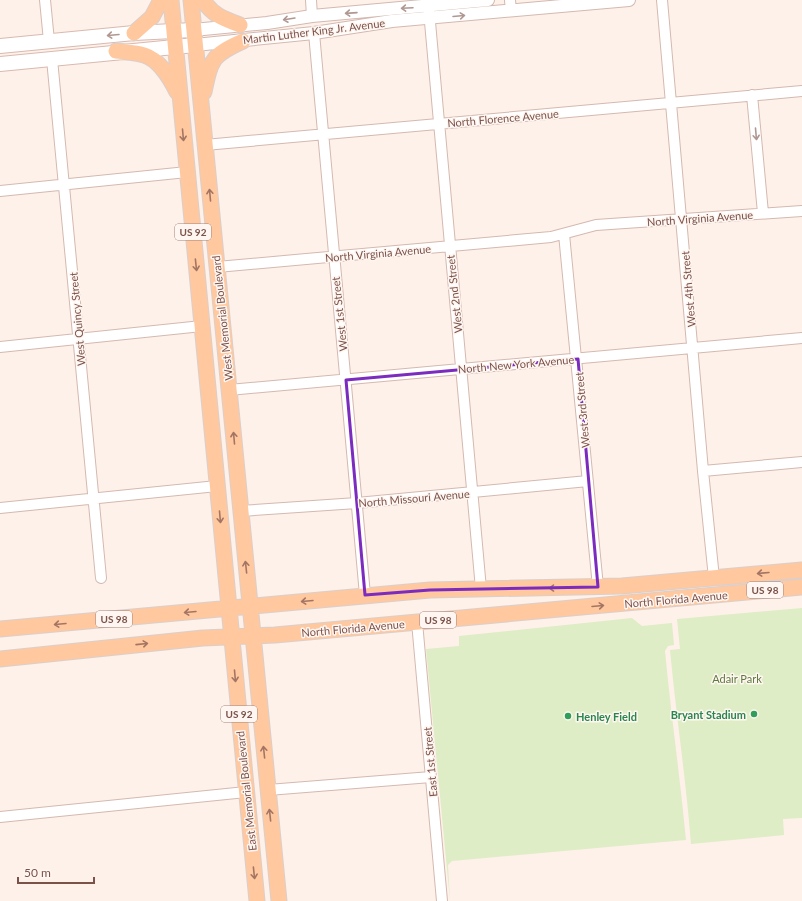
<svg xmlns="http://www.w3.org/2000/svg" width="802" height="901" font-family="Lato,sans-serif">
	<style>
		.green { fill: #deedc6 }
		.lines { fill: none; stroke-linecap: round; stroke-linejoin: round }
		.minor-casing { stroke: #d4b9b0; stroke-width: 12 }
		.tertiary-casing { stroke: #d4b9b0; stroke-width: 14 }
		.secondary-casing { stroke: #d9b9b0; stroke-width: 16 }
		.primary-casing { stroke: #dacfcc; stroke-width: 17 }
		.minor { stroke: #fff; stroke-width: 10 }
		.tertiary { stroke: #fff; stroke-width: 12 }
		.secondary { stroke: #fff; stroke-width: 14 }
		.primary { stroke: #ffc89f; stroke-width: 15 }
		.oneway { stroke: #b09792 }
		.oneway2 { stroke: #a37564 }
		.marked { fill: none; stroke: #7b2cbf; stroke-width: 3; stroke-linejoin: round }
		.leisure-dot { fill: #2e9e5b; stroke: #fff6f1; stroke-width: 1.5 }
		.labels { text-anchor: middle; dominant-baseline: central; stroke-width: 3; stroke-linejoin: round; paint-order: stroke }
		.shield { fill: #fff6f1; stroke: #a3837c; stroke-width: 1 }
		.shield-label { font-size: 10px; font-weight: bold; fill: #7b524a }
		.street-label { font-size: 11px; fill: #7b524a; stroke: #fff6f1 }
		.park-label { font-size: 11px; fill: #5d7a3e; stroke: #fff6f1 }
		.leisure-label { font-size: 11px; font-weight: bold; fill: #27864d; stroke: #fff6f1; text-anchor: end }
	</style>
	<rect width="100%" height="100%" fill="#fef1e9"/>
	<path class="green" d="M802,608v210l-19,1 1,16 -93,9c-5,-65 -15,-129 -21,-194l10,-1 -3,-30z
		M632,618l10,8 30,-3 2,22 -6,1 -3,5c6,63 15,126 21,189l-234,21 -4,4 2,36 -24,-252 33,-3v-10z"/>
	<g class="lines">
		<g class="minor-casing">
			<path id="minor" d="M45,0l4,41
				M311,0l1,16
				M510,0l1,11
				M662,0l41,471 11,107
				M429,11l52,578
				M314,33l51,562
				M52,59l49,519
				M752,95l11,118
				M205,145l597,-54
				M0,191l187,-19
				M564,234l34,353
				M217,267l334,-30 45,-12 206,-14
				M0,347l202,-21
				M229,390l573,-52
				M703,471l99,-9
				M0,508l217,-22
				M240,511l117,-8 231,-22
				M417,622l25,279
				M268,790l163,-13
				M0,817l246,-25"/>
		</g>
		<g class="tertiary-casing">
			<path id="tertiary" d="M193,30l74,-7 45,-7 176,-16
				M195,45l119,-12 78,-12 237,-21"/>
		</g>
		<g class="secondary-casing">
			<path id="secondary" d="M0,46l134,-13 59,-3
				M0,64l195,-19"/>
		</g>
		<g class="primary-casing">
			<path id="primary" d="M171,0l86,901
				M191,0l88,901
				M203,0c9,15 21,19 37,25
				M134,33l18,-16 9,-17
				M116,51c9,1 20,1 28,4 16,5 26,23 33,37
				M204,92c7,-33 8,-37 39,-51
				M0,629l430,-39 192,-4 180,-16
				M0,659l203,-21 72,-3 527,-48"/>
		</g>
		<use href="#minor" class="minor"/>
		<use href="#tertiary" class="tertiary"/>
		<use href="#secondary" class="secondary"/>
		<use href="#primary" class="primary"/>
	</g>
	<defs><path id="oneway-shaft" d="M-6 0H5M1.5-3L5.5 0L1.5 3" fill="none" stroke-width="1.6" stroke-linecap="round" stroke-linejoin="round"/></defs>
	<g class="oneway">
		<use href="#oneway-shaft" transform="translate(407 8) rotate(177)"/>
		<use href="#oneway-shaft" transform="translate(351 13) rotate(176)"/>
		<use href="#oneway-shaft" transform="translate(459 16) rotate(-5)"/>
		<use href="#oneway-shaft" transform="translate(289 19) rotate(171)"/>
		<use href="#oneway-shaft" transform="translate(113 35) rotate(175)"/>
		<use href="#oneway-shaft" transform="translate(756 134) rotate(85)"/>
	</g>
	<g class="oneway2">
		<use href="#oneway-shaft" transform="translate(183 135) rotate(85)"/>
		<use href="#oneway-shaft" transform="translate(210 195) rotate(-95)"/>
		<use href="#oneway-shaft" transform="translate(196 265) rotate(84)"/>
		<use href="#oneway-shaft" transform="translate(234 438) rotate(-95)"/>
		<use href="#oneway-shaft" transform="translate(220 517) rotate(85)"/>
		<use href="#oneway-shaft" transform="translate(246 567) rotate(-96)"/>
		<use href="#oneway-shaft" transform="translate(763 573) rotate(175)"/>
		<use href="#oneway-shaft" transform="translate(555 588) rotate(179)"/>
		<use href="#oneway-shaft" transform="translate(307 601) rotate(175)"/>
		<use href="#oneway-shaft" transform="translate(598 606) rotate(-5)"/>
		<use href="#oneway-shaft" transform="translate(190 612) rotate(175)"/>
		<use href="#oneway-shaft" transform="translate(60 624) rotate(175)"/>
		<use href="#oneway-shaft" transform="translate(142 644) rotate(-6)"/>
		<use href="#oneway-shaft" transform="translate(235 676) rotate(85)"/>
		<use href="#oneway-shaft" transform="translate(264 752) rotate(-96)"/>
		<use href="#oneway-shaft" transform="translate(270 815) rotate(-96)"/>
		<use href="#oneway-shaft" transform="translate(254 873) rotate(84)"/>
	</g>
	<path class="marked" d="M578,359l20,228 -168,3 -65,5 -19,-215z"/>
	<g class="leisure-dot">
		<circle cx="754" cy="714" r="4"/>
		<circle cx="568" cy="716" r="4"/>
	</g>
	<g class="labels">
		<g class="shield">
			<rect x="175" y="224" width="36" height="16" rx="3"/>
			<rect x="747" y="582" width="36" height="16" rx="3"/>
			<rect x="96" y="611" width="36" height="16" rx="3"/>
			<rect x="420" y="612" width="36" height="16" rx="3"/>
			<rect x="221" y="706" width="36" height="16" rx="3"/>
		</g>
		<g class="shield-label">
			<text x="193" y="232">US 92</text>
			<text x="765" y="590">US 98</text>
			<text x="114" y="619">US 98</text>
			<text x="438" y="620">US 98</text>
			<text x="239" y="714">US 92</text>
		</g>
		<g class="street-label">
			<text transform="translate(314 31) rotate(-7)">Martin Luther King Jr. Avenue</text>
			<text transform="translate(503 118) rotate(-5)">North Florence Avenue</text>
			<text transform="translate(700 218) rotate(-4)">North Virginia Avenue</text>
			<text transform="translate(378 253) rotate(-5)">North Virginia Avenue</text>
			<text transform="translate(688 289) rotate(-95)">West 4th Street</text>
			<text transform="translate(454 294) rotate(-96)">West 2nd Street</text>
			<text transform="translate(339 314) rotate(-96)">West 1st Street</text>
			<text transform="translate(222 318) rotate(-96)">West Memorial Boulevard</text>
			<text transform="translate(77 319) rotate(-95)">West Quincy Street</text>
			<text transform="translate(516 364) rotate(-5)">North New York Avenue</text>
			<text transform="translate(582 410) rotate(-95)">West 3rd Street</text>
			<text transform="translate(414 498) rotate(-5)">North Missouri Avenue</text>
			<text transform="translate(676 599) rotate(-5)">North Florida Avenue</text>
			<text transform="translate(353 628) rotate(-5)">North Florida Avenue</text>
			<text transform="translate(430 762) rotate(-95)">East 1st Street</text>
			<text transform="translate(246 791) rotate(-96)">East Memorial Boulevard</text>
		</g>
		<g class="park-label">
			<text x="737" y="678">Adair Park</text>
		</g>
		<g class="leisure-label">
			<text x="746" y="714">Bryant Stadium</text>
			<text x="576" y="716" text-anchor="start">Henley Field</text>
		</g>
	</g>
	<path d="M18 877v6h76v-6" fill="none" stroke="#7b524a" stroke-width="2"/>
	<text x="24" y="877" font-size="12" fill="#7b524a" stroke="#fff6f1" stroke-width="3" paint-order="stroke">50 m</text>
</svg>
